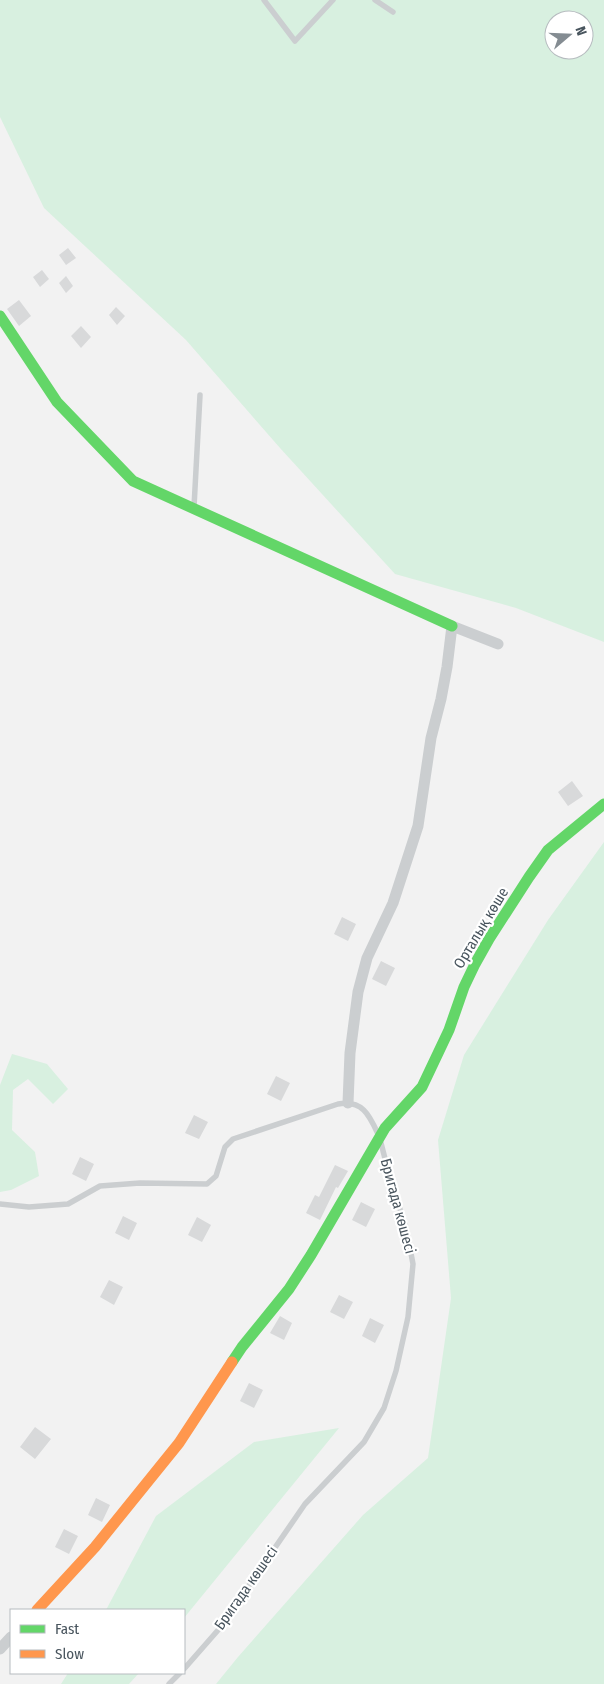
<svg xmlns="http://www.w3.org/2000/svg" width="604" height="1684" font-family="'Fira Sans Condensed',sans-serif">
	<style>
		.green { fill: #d8f0e0; fill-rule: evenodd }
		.building { fill: #d8d9da }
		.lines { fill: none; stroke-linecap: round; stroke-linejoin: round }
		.lane { stroke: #cbced0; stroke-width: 5.5 }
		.street { stroke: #cbced0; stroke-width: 11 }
		.fast { stroke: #63d668; stroke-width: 11 }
		.slow { stroke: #ff974d; stroke-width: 11 }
		.labels { text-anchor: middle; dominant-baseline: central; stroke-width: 4.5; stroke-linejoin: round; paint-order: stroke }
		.street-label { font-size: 15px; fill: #49555e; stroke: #fff }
	</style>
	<rect width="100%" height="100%" fill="#f2f2f2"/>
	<path class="green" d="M0,0h604v642l-88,-34 -121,-34 -115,-126 -94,-108 -142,-132 -44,-91zM554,20h30v30h-30z
		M604,842v842h-388l22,-27 125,-142 65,-57 23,-160 -13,-158 26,-85 84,-135z
		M12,1054l35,10 21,25 -15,15 -25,-25 -15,11 -1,40 23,22 4,24 -28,14 -11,2v-107z
		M339,1428l-155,190v-8h-78l50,-94 98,-74z
		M68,1673h71l-10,11h-68z"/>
	<path class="building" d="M68,248l8,10 -10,7 -7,-10z
		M42,270l7,9 -9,8 -7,-10z
		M66,276l7,10 -7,7 -7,-10z
		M19,300l12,16 -12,10 -12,-17z
		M116,307l9,9 -8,9 -8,-10z
		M81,326l10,11 -10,11 -10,-12z
		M572,781l11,15 -15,10 -10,-14z
		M342,917l14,7 -8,17 -14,-7z
		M381,961l14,7 -9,18 -14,-7z
		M276,1076l14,7 -9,18 -14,-7z
		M194,1115l14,7 -9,17 -14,-6z
		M80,1157l14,7 -8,17 -14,-7z
		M335,1165l13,6 -10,17 -2,-1 -16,33 -14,-7 9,-18 4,2z
		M361,1202l14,7 -9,18 -14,-7z
		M123,1216l14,7 -8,17 -14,-7z
		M197,1217l14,8 -9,17 -14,-7z
		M109,1280l14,7 -9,18 -14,-8z
		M339,1295l14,7 -9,17 -14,-7z
		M280,1316l12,7 -8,17 -14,-7z
		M370,1318l14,7 -9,18 -13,-7z
		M249,1383l14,7 -9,18 -14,-7z
		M35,1427l16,12 -16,20 -15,-12z
		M96,1498l14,7 -8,17 -14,-7z
		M64,1529l14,7 -9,18 -14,-7z"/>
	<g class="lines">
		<path class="lane" d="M264,0l31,41 38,-41
			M375,0l18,12
			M194,507l6,-112
			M0,1204l29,3 39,-3 32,-18 40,-3 67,1 9,-8 9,-29 8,-8 105,-35c24,-4 31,10 40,30
			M184,1669l35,-40 86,-125 59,-62 20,-34 12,-37 12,-54 5,-53 -7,-37 -15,-45 -10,-39
			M169,1684l11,-11"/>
		<path class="street" d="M348,1103l2,-50 8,-61 9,-34 26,-55 25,-77 13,-88 10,-39 6,-32 5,-41 46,18
			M0,1649l11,-12"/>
		<path class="fast" d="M0,316l57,86 76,79 319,145
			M232,1362l10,-15 47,-58 22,-34 74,-127 37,-41 27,-57 15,-43 11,-23 14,-25 40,-62 19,-27 56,-46"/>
		<path class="slow" d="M37,1610l58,-63 84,-104 53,-81"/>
	</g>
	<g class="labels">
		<g class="street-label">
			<text transform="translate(481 928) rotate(-59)">Орталық көше</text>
			<text transform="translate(398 1206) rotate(75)">Бригада көшесі</text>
			<text transform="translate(246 1588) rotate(-55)">Бригада көшесі</text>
		</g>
	</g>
	<rect x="10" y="1609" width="175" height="65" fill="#ffffff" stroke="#b6bbbf"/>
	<rect x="20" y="1625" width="25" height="8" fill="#63d668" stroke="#b6bbbf"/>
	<text x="55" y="1634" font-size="15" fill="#49555e">Fast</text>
	<rect x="20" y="1650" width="25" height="8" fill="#ff974d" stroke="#b6bbbf"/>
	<text x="55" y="1659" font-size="15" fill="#49555e">Slow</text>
	<g transform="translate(569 35) rotate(71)"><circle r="24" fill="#ffffff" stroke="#b6bbbf"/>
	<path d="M0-4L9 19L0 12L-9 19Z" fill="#848c92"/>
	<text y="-8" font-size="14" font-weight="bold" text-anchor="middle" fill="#49555e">N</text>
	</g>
</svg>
